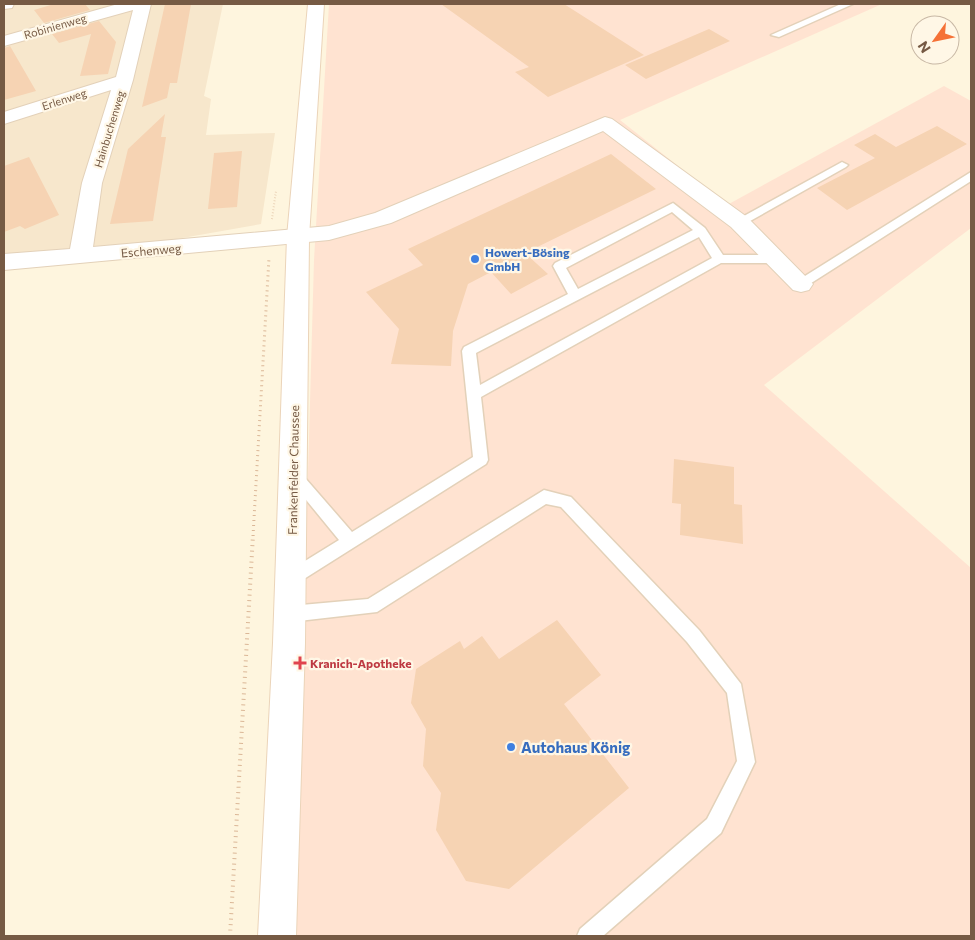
<svg xmlns="http://www.w3.org/2000/svg" width="975" height="940" font-family="Commissioner,sans-serif">
	<style>
		.residential { fill: #f7e7cc }
		.commercial { fill: #ffe3d1 }
		.building { fill: #f6d3b3 }
		.lines { fill: none; stroke-linecap: round; stroke-linejoin: round }
		.lane-casing { stroke: #e3d1b9; stroke-width: 3 }
		.street-casing { stroke: #e3d1b9; stroke-width: 2 }
		.secondary-casing { stroke: #ebd4b9; stroke-width: 2 }
		.path-far2 { stroke: #dbb797; stroke-width: 2; stroke-dasharray: 0.5 2.5; stroke-linecap: butt }
		.path-far1 { stroke: #dbb797; stroke-width: 3; stroke-dasharray: 1 4; stroke-linecap: butt }
		.path { stroke: #dbb797; stroke-width: 4; stroke-dasharray: 1 4.5; stroke-linecap: butt }
		.lane { fill: #fff; fill-rule: evenodd }
		.street { fill: #fff; fill-rule: evenodd }
		.secondary { fill: #fff; fill-rule: evenodd }
		.shop-dot { fill: #3f7fe0; stroke: #fff7e6; stroke-width: 2 }
		.health-dot { fill: #e0444e; stroke: #fff7e6; stroke-width: 2 }
		.labels { text-anchor: middle; dominant-baseline: central; stroke-width: 4.5; stroke-linejoin: round; paint-order: stroke }
		.far-street-label { font-size: 11px; fill: #765a44; stroke: #fff7e6 }
		.street-label { font-size: 12px; fill: #765a44; stroke: #fff7e6 }
		.shop-label { font-size: 12px; font-weight: bold; fill: #366cbe; stroke: #fff7e6; text-anchor: start }
		.health-label { font-size: 12px; font-weight: bold; fill: #be3a42; stroke: #fff7e6; text-anchor: start }
		.near-shop-label { font-size: 15px; font-weight: bold; fill: #366cbe; stroke: #fff7e6; text-anchor: start }
	</style>
	<rect width="100%" height="100%" fill="#fef5de"/>
	<path class="residential" d="M4,4h219l-19,92 7,3 -5,36 69,-2 -14,91 -181,32 -76,6z"/>
	<path class="commercial" d="M329,4h553l-262,116 107,85 217,-119 27,15v127l-207,157 207,183v368h-676l19,-676z"/>
	<path class="building" d="M54,4h31l5,6 -46,13 -10,-13z
		M165,4h26l-14,79h-7l-3,15 -25,9z
		M441,4h123l80,51 -96,42 -33,-25 14,-5z
		M99,21l17,21 -8,32 -28,2 11,-42 -32,9 -7,-9z
		M709,29l21,12 -84,38 -21,-14z
		M10,46l26,45 -32,9v-52z
		M165,114l-4,23h5l-13,84 -43,3 18,-75z
		M937,126l30,18 -120,66 -30,-22 58,-30 -21,-13 21,-11 21,13z
		M242,151l-5,56 -29,2 6,-56z
		M611,154l45,35 -131,64 23,21 -37,20 -20,-22 -23,12 -15,47 -2,35 -60,-2 8,-35 -33,-37 57,-27 -15,-16z
		M29,157l30,58 -34,14 -5,-3 -16,6v-66z
		M674,459l60,8v37l8,1 1,39 -63,-9 1,-31 -9,-1z
		M557,620l44,55 -37,29 65,84 -120,101 -43,-8 -30,-51 5,-37 -18,-27 3,-37 -15,-26 5,-34 44,-28 4,8 18,-13 17,23z"/>
	<g class="lines">
		<g class="lane-casing">
			<path id="lane" d="M841,4h12l-74,33 -8,-2z
				M842,162l6,3 -2,2 -103,58h-8l-2,-3z
				M971,172v9l-166,106h-8l-2,-3 2,-3z
				M673,203l32,25 18,27h54l6,4 -6,4h-56l-240,134 7,63 -2,4 -190,120 -6,2 -6,-2 -2,-5 2,-5 55,-34 -50,-61 -3,-4 3,-4 5,-2 5,2 53,61 121,-75 -11,-106 2,-4 104,-53 -15,-28 2,-3zM672,212l21,18 -115,59 -12,-21zM699,237l13,21 -232,127 -4,-32z
				M544,490l27,7 128,133 42,54 14,78 -34,71 -118,103h-26l3,-7 127,-110 30,-58 -10,-68 -40,-51 -126,-135 -15,-3 -169,108 -87,10 -6,-2 -2,-6 2,-6 6,-2 78,-7z"/>
		</g>
		<g class="street-casing">
			<path id="street" d="M4,4h10l-2,4 -8,1z
				M118,4h33l-18,76 -31,103 -9,64 236,-21 46,-13 230,-96 7,2 135,98 66,67 -4,6 -8,2 -8,-2 -62,-63 -128,-96 -212,92 -62,17 -325,30v-16l66,-5 12,-66 29,-93 -107,34v-12l112,-35 17,-67 -129,36v-10z"/>
		</g>
		<g class="secondary-casing">
			<path id="secondary" d="M308,4h16l-15,233 -4,406 -9,293h-38l15,-293 14,-406z"/>
		</g>
		<path class="path-far2" d="M272,219l4,-28"/>
		<path class="path-far1" d="M253,536l16,-278"/>
		<path class="path" d="M230,936l23,-401"/>
		<use href="#lane" class="lane"/>
		<use href="#street" class="street"/>
		<use href="#secondary" class="secondary"/>
	</g>
	<g class="shop-dot">
		<circle cx="475" cy="259" r="5"/>
		<circle cx="511" cy="747" r="5"/>
	</g>
	<path class="health-dot" d="M297.5 655.5h5v5h5v5h-5v5h-5v-5h-5v-5h5z"/>
	<g class="labels">
		<g class="far-street-label">
			<text transform="translate(55 26) rotate(-16)">Robinienweg</text>
			<text transform="translate(64 99) rotate(-18)">Erlenweg</text>
			<text transform="translate(109 129) rotate(-73)">Hainbuchenweg</text>
		</g>
		<g class="street-label">
			<text transform="translate(151 250) rotate(-5)">Eschenweg</text>
			<text transform="translate(293 470) rotate(-89)">Frankenfelder Chaussee</text>
		</g>
		<g class="shop-label">
			<text x="485" y="252">Howert-Bösing<tspan x="485" dy="14">GmbH</tspan></text>
		</g>
		<g class="health-label">
			<text x="310" y="663">Kranich-Apotheke</text>
		</g>
		<g class="near-shop-label">
			<text x="521" y="747">Autohaus König</text>
		</g>
	</g>
	<rect width="975" height="940" fill="none" stroke="#765a44" stroke-width="10"/>
	<g transform="translate(935 40) rotate(237)"><circle r="24" fill="#fff7e6" stroke="#c8b8a5"/>
	<path d="M0-4L9 19L0 12L-9 19Z" fill="#f57136"/>
	<text y="-8" font-size="14" font-weight="bold" text-anchor="middle" fill="#765a44">N</text>
	</g>
</svg>
